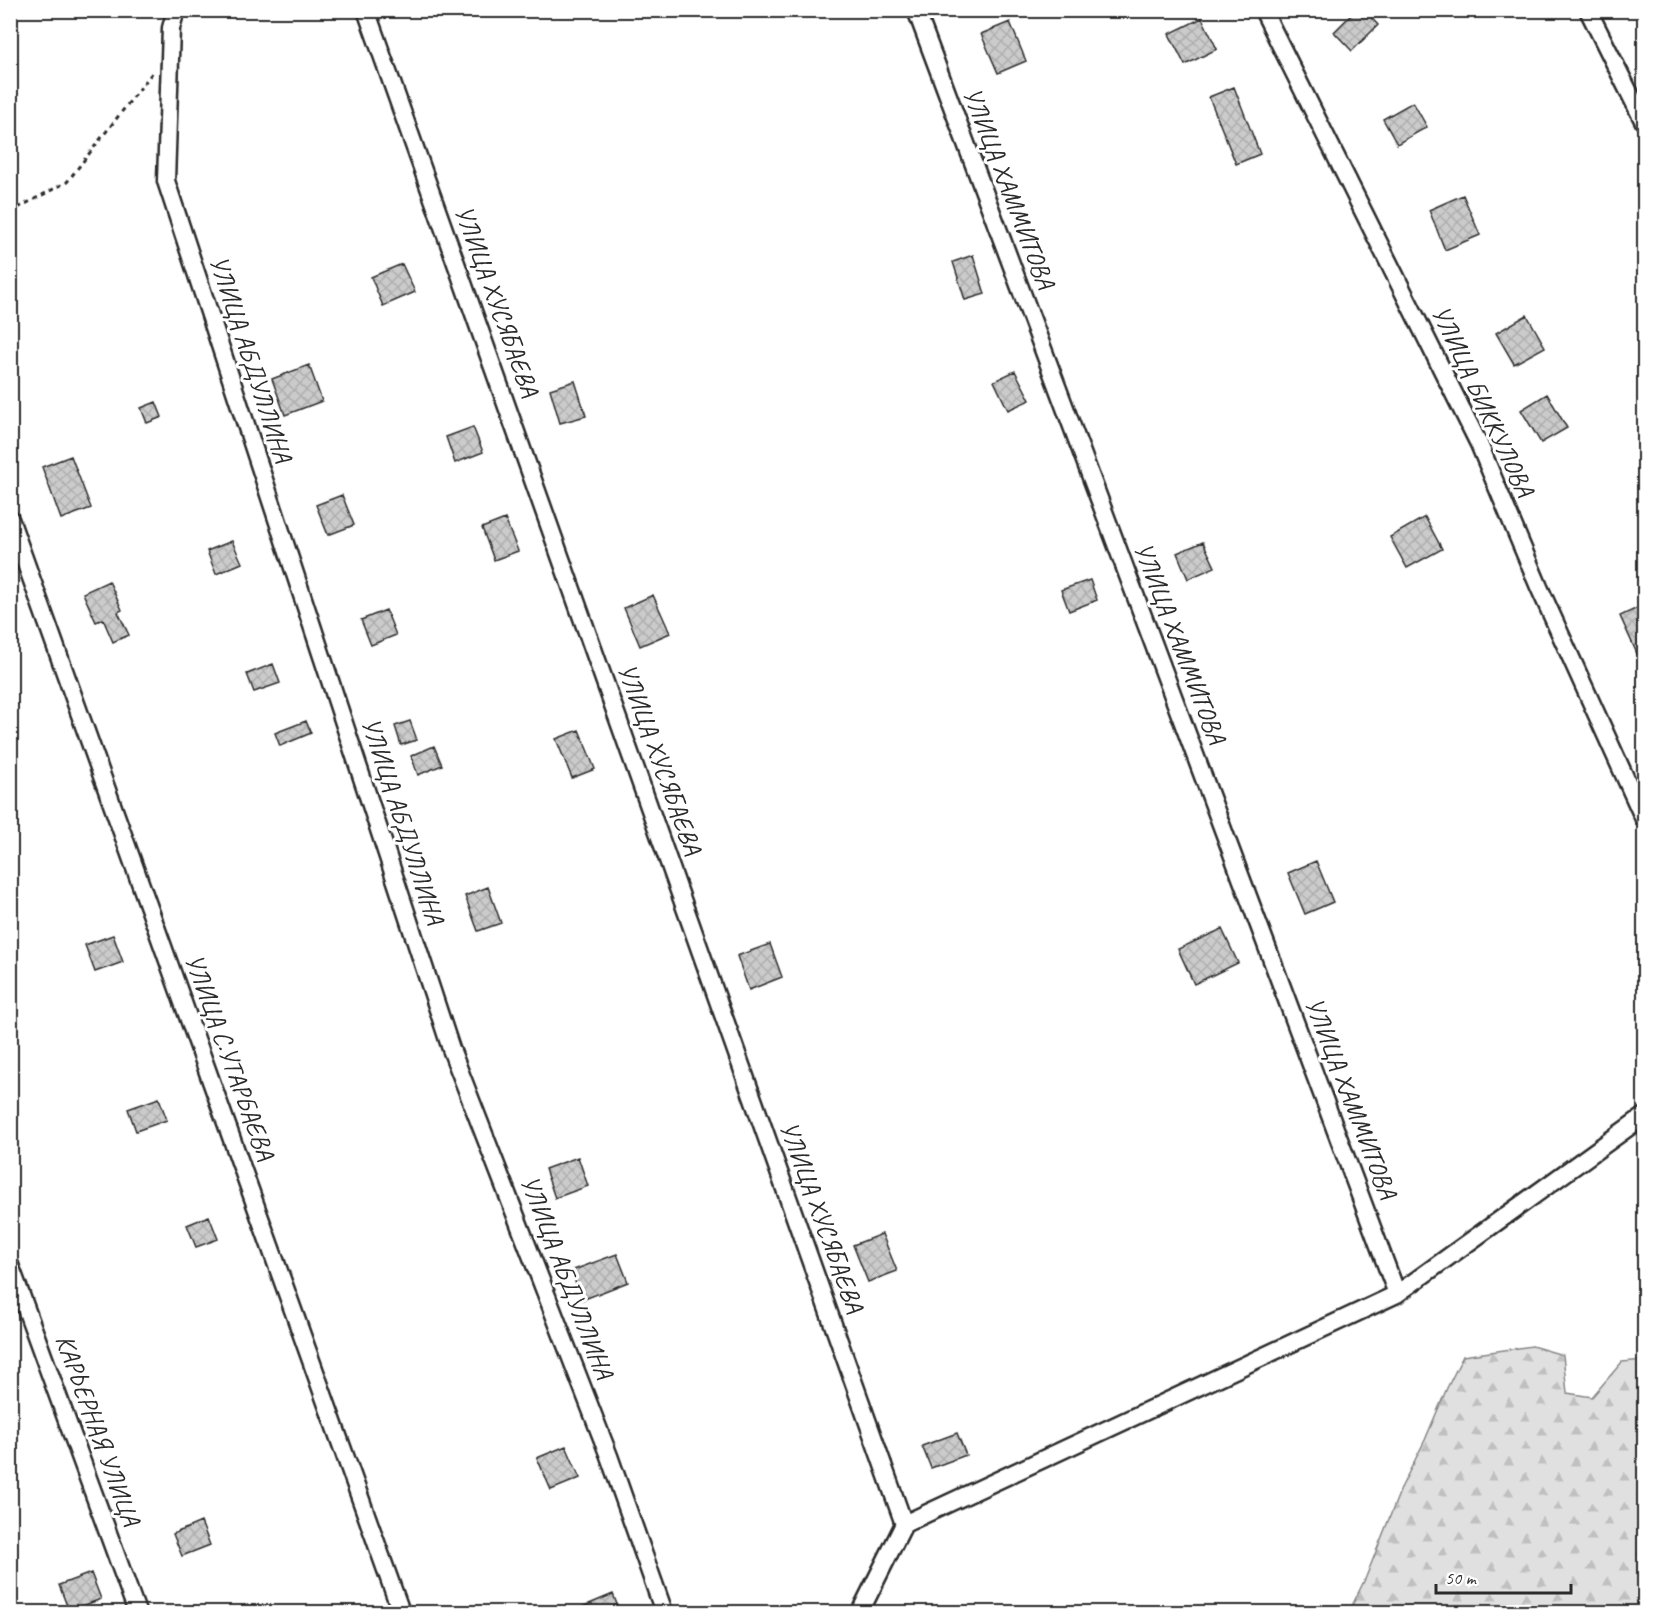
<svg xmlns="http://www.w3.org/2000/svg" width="1655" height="1623" font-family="Caveat,sans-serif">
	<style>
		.forest { fill: url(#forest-firs); stroke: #868686; stroke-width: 1.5 }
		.building { fill: url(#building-cross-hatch); stroke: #2b2b2b; stroke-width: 1.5 }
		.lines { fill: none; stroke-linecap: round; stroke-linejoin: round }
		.minor-casing { stroke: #2b2b2b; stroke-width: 21 }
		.path { stroke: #2b2b2b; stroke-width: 3; stroke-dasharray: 4.5 4.5; stroke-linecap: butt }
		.minor { stroke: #fff; stroke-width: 16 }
		.labels { text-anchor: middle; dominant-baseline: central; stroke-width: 6; stroke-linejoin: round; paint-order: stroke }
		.street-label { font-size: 26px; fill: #2b2b2b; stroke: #fff }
	</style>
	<defs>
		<pattern id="forest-firs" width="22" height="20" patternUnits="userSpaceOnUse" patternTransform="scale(1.5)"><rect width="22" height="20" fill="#e0e0e0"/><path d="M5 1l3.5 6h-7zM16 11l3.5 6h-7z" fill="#c0c0c0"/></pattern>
		<pattern id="building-cross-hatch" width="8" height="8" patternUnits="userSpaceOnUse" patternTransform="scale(1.5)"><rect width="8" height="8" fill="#cbcbcb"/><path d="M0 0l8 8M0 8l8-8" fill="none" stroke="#aeaeae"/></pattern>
	</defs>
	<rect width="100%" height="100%" fill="#fff"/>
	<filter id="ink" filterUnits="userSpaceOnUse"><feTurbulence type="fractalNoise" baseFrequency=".0167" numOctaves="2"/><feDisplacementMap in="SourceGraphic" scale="12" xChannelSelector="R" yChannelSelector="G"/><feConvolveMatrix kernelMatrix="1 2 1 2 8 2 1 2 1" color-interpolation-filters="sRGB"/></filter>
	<g filter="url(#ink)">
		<path class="forest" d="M1532,1346l31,9 4,38 25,4 30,-35 22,-2v252h-295l17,-35 36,-91 23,-46 22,-52 16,-32z"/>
		<path class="building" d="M1356,10h8l14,15 -26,26 -18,-19z
			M1202,18l15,31 -32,16 -16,-31z
			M1010,22l16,39 -28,12 -17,-39z
			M1234,87l26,67 -24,10 -27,-67z
			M1413,102l14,25 -30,17 -14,-25z
			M1463,195l17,40 -35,15 -16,-40z
			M973,255l12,39 -20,6 -12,-38z
			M402,264l13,28 -32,14 -12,-29z
			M1527,315l18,32 -31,17 -18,-31z
			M309,365l13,36 -37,14 -13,-36z
			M1015,371l15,29 -22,10 -14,-29z
			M575,381l11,35 -26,7 -10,-34z
			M1547,394l20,34 -26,15 -20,-33z
			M156,402l6,15 -15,6 -6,-15z
			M473,427l10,25 -28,11 -9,-26z
			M71,456l20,52 -30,11 -19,-52z
			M342,495l12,30 -26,10 -12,-30z
			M1425,517l17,32 -35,19 -17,-31z
			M505,519l13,32 -24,9 -12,-32z
			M232,541l10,22 -26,11 -9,-23z
			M1203,542l12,25 -27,12 -11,-26z
			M1090,580l7,20 -28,11 -8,-21z
			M109,581l13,29 -4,2 11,23 -16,7 -10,-23 -7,3 -13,-29z
			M653,595l17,38 -30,13 -16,-38z
			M1644,605v64l-24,-53z
			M386,610l10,25 -25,10 -10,-25z
			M273,664l7,19 -26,9 -7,-18z
			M306,721l5,12 -31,13 -5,-13z
			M410,721l7,19 -16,5 -6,-19z
			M579,730l16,39 -23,9 -16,-39z
			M434,746l8,19 -24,10 -7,-19z
			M1316,861l17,41 -28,12 -17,-41z
			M488,887l13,36 -23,8 -13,-35z
			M1222,929l16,34 -44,21 -16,-35z
			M113,935l10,27 -28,10 -10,-27z
			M770,944l12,33 -33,13 -12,-34z
			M159,1098l8,22 -31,11 -8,-22z
			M578,1157l10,29 -33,12 -10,-29z
			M209,1216l9,23 -22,8 -9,-22z
			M882,1234l15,37 -29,11 -15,-37z
			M617,1254l11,28 -46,18 -11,-29z
			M957,1433l9,22 -35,13 -9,-22z
			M566,1446l14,32 -29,12 -14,-32z
			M201,1522l9,23 -28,11 -9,-22z
			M91,1573l10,26 -32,12 -10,-26z
			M613,1594l7,18h-50z"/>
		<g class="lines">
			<g class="minor-casing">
				<path id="minor" d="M176,10l-5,18 -5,153 285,868 158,407 55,156
					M366,10l538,1514
					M916,10l481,1284
					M1263,10l216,434 60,143 105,232
					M1588,10l56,112
					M10,519l391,1093
					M10,1265l127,347
					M860,1612l44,-88 493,-230 247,-178"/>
			</g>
			<path class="path" d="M10,212l57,-30 85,-109"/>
			<use href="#minor" class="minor"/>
		</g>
	</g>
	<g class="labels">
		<g class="street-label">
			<text transform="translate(1009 188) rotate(69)">УЛИЦА ХАММИТОВА</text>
			<text transform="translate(497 301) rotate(70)">УЛИЦА ХУСЯБАЕВА</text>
			<text transform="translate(251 359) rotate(72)">УЛИЦА АБДУЛЛИНА</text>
			<text transform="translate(1483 401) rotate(65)">УЛИЦА БИККУЛОВА</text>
			<text transform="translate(1180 643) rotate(69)">УЛИЦА ХАММИТОВА</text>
			<text transform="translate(660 759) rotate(70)">УЛИЦА ХУСЯБАЕВА</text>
			<text transform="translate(403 821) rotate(72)">УЛИЦА АБДУЛЛИНА</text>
			<text transform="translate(230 1057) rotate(70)">УЛИЦА С.УТАРБАЕВА</text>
			<text transform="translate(1351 1098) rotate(69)">УЛИЦА ХАММИТОВА</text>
			<text transform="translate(822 1217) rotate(70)">УЛИЦА ХУСЯБАЕВА</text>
			<text transform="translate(567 1277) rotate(69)">УЛИЦА АБДУЛЛИНА</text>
			<text transform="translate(98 1430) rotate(70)">КАРЬЕРНАЯ УЛИЦА</text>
		</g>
	</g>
	<rect width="1655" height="1623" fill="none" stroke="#fff" stroke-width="36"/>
	<rect x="18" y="18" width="1619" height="1587" fill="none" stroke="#2b2b2b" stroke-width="2" filter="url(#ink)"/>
	<path d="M1436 1584v9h135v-9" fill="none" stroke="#2b2b2b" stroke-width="3"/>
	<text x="1445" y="1584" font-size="18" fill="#2b2b2b" stroke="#ffffff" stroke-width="4.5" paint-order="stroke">50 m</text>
</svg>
